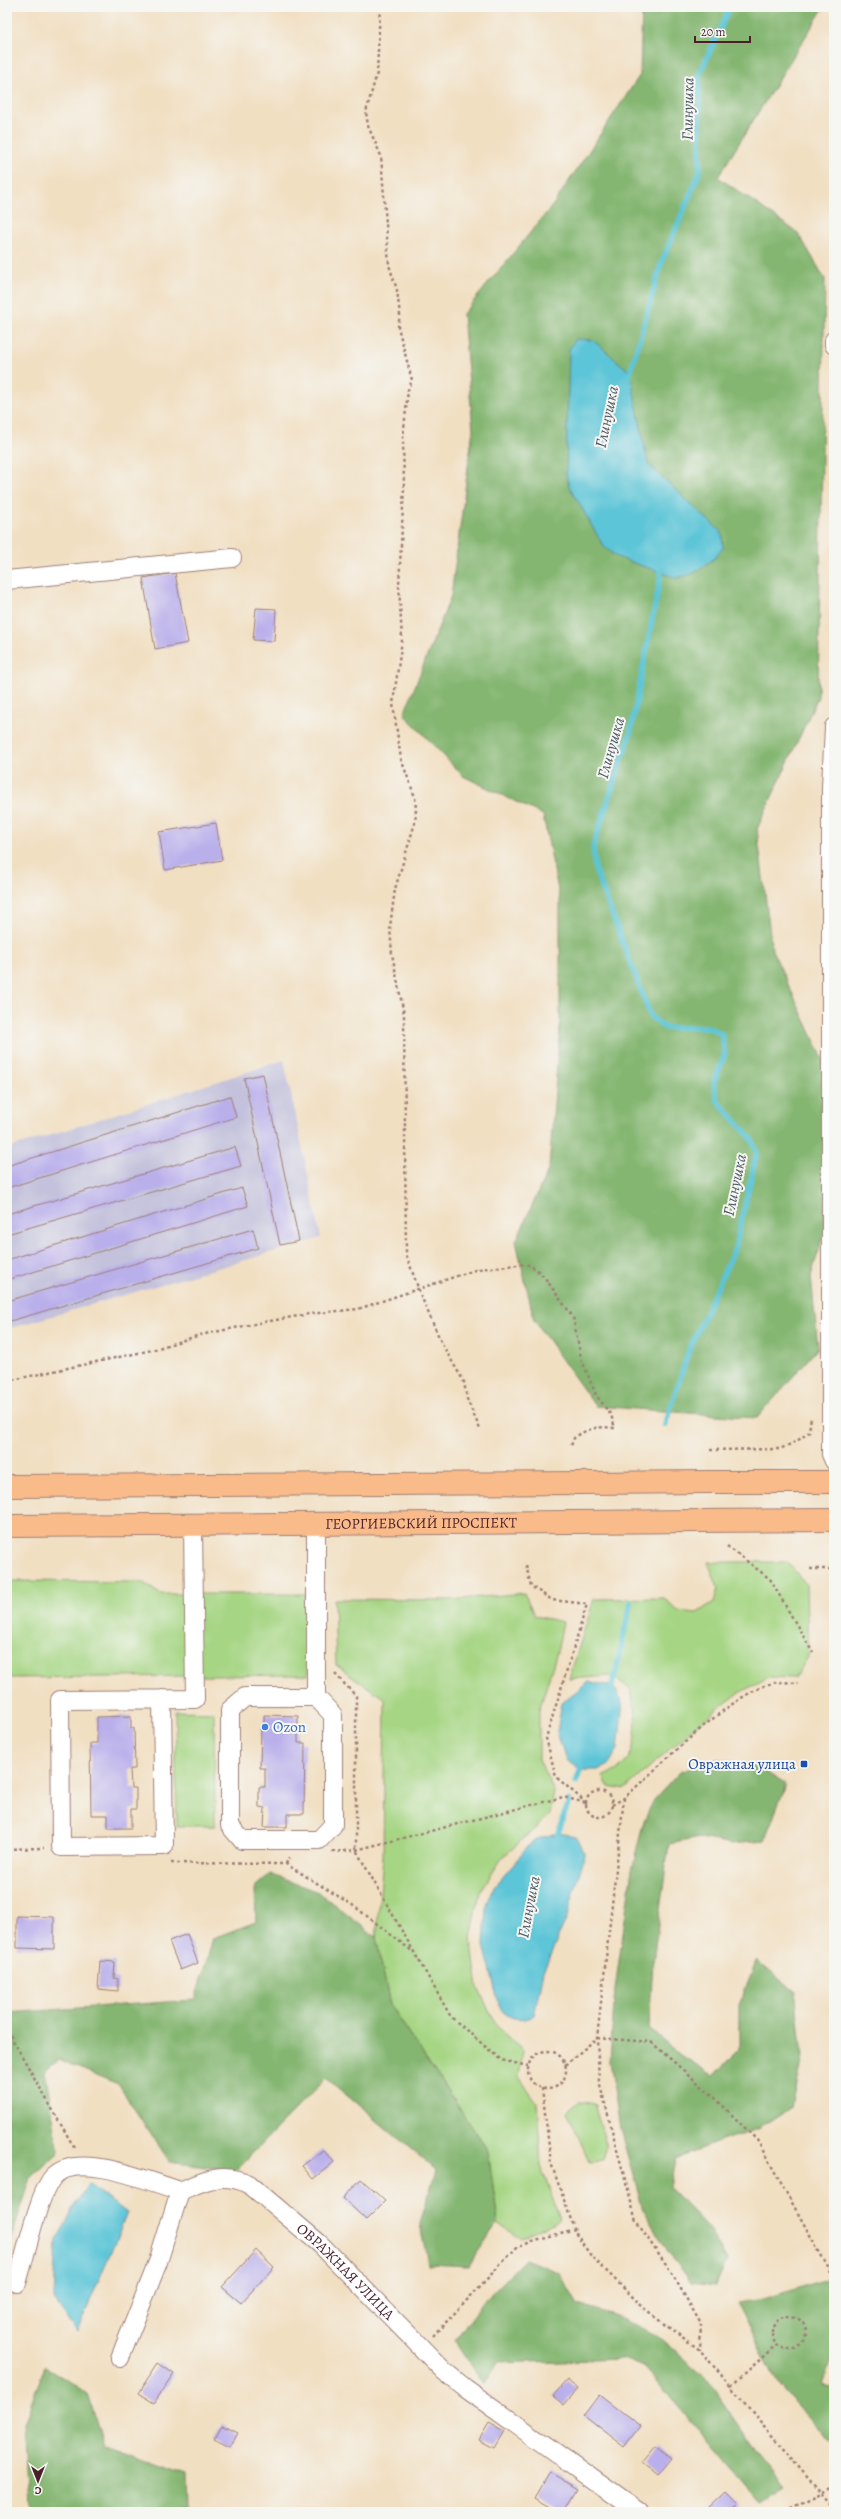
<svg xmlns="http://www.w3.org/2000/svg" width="841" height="2519" font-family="Alegreya,serif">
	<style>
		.industrial { fill: #c3c1db }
		.green { fill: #a6d583; stroke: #787a57 }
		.forest { fill: #84b671; stroke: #676a4e }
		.water { fill: #5cc5d7; stroke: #537281 }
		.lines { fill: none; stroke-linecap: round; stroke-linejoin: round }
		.stream { stroke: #5cc5d7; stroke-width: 5.5 }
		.building { fill: #b9afeb }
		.minor-casing { stroke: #9e7f76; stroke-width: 20 }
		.major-casing { stroke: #9e7f76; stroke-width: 24 }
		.path { stroke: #9e7f76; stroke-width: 2.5; stroke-dasharray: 3 3; stroke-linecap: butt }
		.minor { stroke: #fff; stroke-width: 18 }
		.major { stroke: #fabb8b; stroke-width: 22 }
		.major-bridge-casing { stroke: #9e7f76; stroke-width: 24; stroke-linecap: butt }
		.major-bridge { stroke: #fabb8b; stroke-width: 22 }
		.shop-dot { fill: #3f7fe0; stroke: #f6f6f2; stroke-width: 1.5 }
		.transit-dot { fill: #1a4fb4; stroke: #f6f6f2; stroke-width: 1.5 }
		.labels { text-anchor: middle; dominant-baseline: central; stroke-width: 4; stroke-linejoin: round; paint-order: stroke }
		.street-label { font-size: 15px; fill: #4a1f2b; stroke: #f6f6f2 }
		.shop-label { font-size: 15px; fill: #366cbe; stroke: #f6f6f2; text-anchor: start }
		.transit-label { font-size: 15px; fill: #164399; stroke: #f6f6f2; text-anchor: end }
		.water-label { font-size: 16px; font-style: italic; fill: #505967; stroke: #f6f6f2 }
	</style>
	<rect width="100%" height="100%" fill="#f6f6f2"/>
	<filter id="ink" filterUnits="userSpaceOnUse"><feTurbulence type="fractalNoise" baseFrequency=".025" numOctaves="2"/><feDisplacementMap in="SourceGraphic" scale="8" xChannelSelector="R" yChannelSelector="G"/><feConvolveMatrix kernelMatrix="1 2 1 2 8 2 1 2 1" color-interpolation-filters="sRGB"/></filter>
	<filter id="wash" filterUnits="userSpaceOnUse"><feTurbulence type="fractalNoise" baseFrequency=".012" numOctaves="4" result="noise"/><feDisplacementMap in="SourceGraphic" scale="16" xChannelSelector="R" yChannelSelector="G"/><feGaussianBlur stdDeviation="0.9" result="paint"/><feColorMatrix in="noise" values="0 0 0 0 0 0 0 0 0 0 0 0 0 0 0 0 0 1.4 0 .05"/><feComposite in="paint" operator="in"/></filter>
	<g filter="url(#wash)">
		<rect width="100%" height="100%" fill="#f1dfc2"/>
		<path class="industrial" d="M284,1060l37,178 -314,91v-180z"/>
		<path class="green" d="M708,1562h79l19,22 2,73 -13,21 -26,-1 -30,16 -41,31 -73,65 -17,-3 -5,-10c5,-2 13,-4 17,-8 22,-18 16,-57 10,-80l-19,-12 -42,3 25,-80 70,-1 14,13 19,2 17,-11 4,-14z
			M7,1581l135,1 18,12h147l1,81 -301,3z
			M524,1593l11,23 28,6 -6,30 -18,58v50l15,31 -4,24 -48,43 -22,34 -9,46 7,50 19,38 26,24 -4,27 18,25 4,64 19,54 -39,18 -23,-15 -10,-72 -98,-146 -14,-65 7,-82 2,-159 -49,-34 -2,-66 118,1z
			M175,1711l39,1 1,114h-38z
			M579,2101l15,3 13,43 -4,13 -14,1 -22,-50z"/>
		<path class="forest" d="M642,7h182l-106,170 80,56 27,46 -7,418 -61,132 15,121 52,111 1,168 -14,47 7,72 -61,70 -162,-12 -61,-86 -18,-79 33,-73 11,-141v-127l-17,-85 -80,-39 -59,-62 47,-118 22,-167 -10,-115 90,-109 87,-130z
			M718,1759l40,8 28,18 -22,56 -32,3 -32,-6 -31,6 -16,117 -4,68 35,28 30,19 25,-26v-45l18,-45 38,31 7,65 -11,51 -31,20 -85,31 -5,30 37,39 20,33 -11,26 -24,-3 -23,-30 -26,-43 -23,-81 -10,-68 5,-72 17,-119 11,-46 10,-23 27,-29z
			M270,1874l48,18 58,45 14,68 98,146 10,72 -30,43 -40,-2 -8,-40 16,-54 -110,-92 -91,93 -66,-9 -51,-78 -59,-24 -14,11 14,81 -28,26 -24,72v-237l188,-13 18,-62 43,-16 -1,-35z
			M525,2259l35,14 18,31 38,12 40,19 49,42 51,72 30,37 -26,16 -115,-134 -22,-9 -125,4 -14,22 -29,-44 29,-40z
			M834,2260v92l-13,33 13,4v54l-17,-14 -41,-48 -39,-78 27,-4 63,-20z
			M45,2366l43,28 16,53 83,29 1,36h-148l-11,-10 -5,-79z"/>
		<path class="water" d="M576,339l17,1 37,32 18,92 74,69 1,15 -8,10 -23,16 -15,4 -60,-21 -13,-10 -35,-61 -3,-12 3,-125z
			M589,1682l24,4 10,16 -5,47 -9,15 -11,6h-18l-14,-10 -9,-28 5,-30z
			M557,1833l19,3 8,16 -1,9 -16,56 -24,54 -9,44c-13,6 -25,5 -34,-7l-16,-63 2,-37 8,-22 40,-46z
			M88,2184l39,29 -50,119 -23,-33 3,-60z"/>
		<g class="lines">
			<path class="stream" d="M628,380l33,-116 39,-93 -1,-96 31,-68
				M659,568l2,6 -31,161 -37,111 2,23 56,148 14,11 42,-1 14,6 4,21 -11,28 3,18 34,38 6,14 -22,96 -46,102 -24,75
				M611,1692l20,-90
				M576,1782l7,-19
				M556,1839l13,-38"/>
		</g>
		<g id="blocks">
			<path class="building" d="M7,57h2v41h-2z
				M175,573l13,70 -33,6 -12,-71z
				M256,608l20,1 -2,32 -21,-1z
				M216,823l6,37 -57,10 -6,-38z
				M263,1074l36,167 -19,4 -36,-167z
				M230,1096l6,21 -229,71v-22z
				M235,1147l6,19 -234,68v-20z
				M242,1188l6,18 -241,74v-20z
				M253,1229l5,19 -251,74v-21z
				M264,1715l34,1v27h7l-1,71h-17v13h-23l1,-19 -6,-1v-20h6v-19h-5l1,-41h3z
				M131,1716v12h3l1,41h-5l1,19h5v21h-5v19h-23v-13h-17l-1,-72h7v-26z
				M17,1916l37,1v32l-37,-1z
				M187,1934l11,29 -18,7 -11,-29z
				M100,1961l15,1 -1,16 4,1v12l-20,-2z
				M323,2150l11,12 -21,17 -11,-13z
				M361,2179l24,22 -19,19 -23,-22z
				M256,2250l18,17 -33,36 -19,-16z
				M158,2363l16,11 -20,29 -16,-10z
				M567,2380l11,9 -14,16 -11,-9z
				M600,2395l40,31 -16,21 -40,-31z
				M489,2423l15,8 -10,17 -15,-8z
				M222,2425l16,8 -8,14 -16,-8z
				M656,2445l16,13 -14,17 -16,-13z
				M550,2472l28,16 -14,24h-5l-24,-14z
				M726,2493l12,12 -7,7h-25z"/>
		</g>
	</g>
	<g filter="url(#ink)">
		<use href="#blocks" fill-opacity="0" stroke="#9e7f76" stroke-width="1"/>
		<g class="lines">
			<g class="minor-casing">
				<g id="minor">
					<path d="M834,340v5"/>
					<path d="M7,580l225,-22"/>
					<path d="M834,727l-3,60v667l3,7"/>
					<path d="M316,1524v173l17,18v110l-14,15h-77l-12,-14v-116l15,-13h71"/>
					<path d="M162,1699l2,147 -103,1 -1,-147 135,-1 -2,-174"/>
					<path d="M17,2283c8,-25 21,-89 36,-106 24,-27 98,5 127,14"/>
					<path id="s1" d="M120,2358l38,-96 22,-71c25,-11 42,-19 69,-7l71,60 124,127 21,17 174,124"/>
				</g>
			</g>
			<g class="major-casing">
				<g id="major">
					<path d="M711,1482h123"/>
					<path d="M7,1486l576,-3"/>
					<path d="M701,1521l133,-1"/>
					<path id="s2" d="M7,1526l566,-4"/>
				</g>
			</g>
			<path class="path" d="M380,7l-3,66 -11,39 2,14 13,30 8,109 8,25 3,25 -2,12 14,53 -4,10 -5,48 1,49 -5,98 3,55 -9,64 8,55 14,38 1,12 -1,14 -20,66 -5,38 2,27 12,60 2,240 15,42 21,48 22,38 3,17 13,30
				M7,1381l145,-31 48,-15 59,-12 50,-9 49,-5 120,-40 48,-5 10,5 9,9 28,39 8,41 15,37 15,20 4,13c-17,-2 -27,0 -41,10l-3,8
				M710,1450l70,-1 17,-8 12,-9 2,-15
				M727,1546l43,33 43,74
				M526,1565l5,21 21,14 35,4 -41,134 10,39 28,24
				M810,1569h24
				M335,1674l21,22v154l95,167 50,43 27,6
				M586 1804a13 13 0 1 1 26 0a13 13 0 1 1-26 0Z
				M624,1798l-27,240 2,43 37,140 38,56 27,47 -1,26
				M612,1805l12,-7c35,-31 106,-104 149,-115 7,-2 17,0 25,0
				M7,1849l37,-1
				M332,1852l24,-2 207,-53 23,6
				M171,1863l115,1 68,42 58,45
				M286,1864l3,-7
				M7,2030l68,119
				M528 2070a19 19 0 1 1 38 0a19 19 0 1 1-38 0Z
				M565,2065l32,-27 54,4 62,54 44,44 77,138
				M542,2088l9,75 25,71 15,22 58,57 51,37 134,159
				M772 2333a17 17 0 1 1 34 0a17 17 0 1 1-34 0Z
				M433,2336l85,-90 57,-16
				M731,2386l45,-41
				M784,2512l50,-25"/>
			<use href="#minor" class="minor"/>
			<use href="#major" class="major"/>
			<g class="major-bridge-casing">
				<path id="major-bridge" d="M583,1483l128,-1
					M573,1522l128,-1"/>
			</g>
			<use href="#major-bridge" class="major-bridge"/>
		</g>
	</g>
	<circle class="shop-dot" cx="265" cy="1727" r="4"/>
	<rect class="transit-dot" x="800" y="1760" width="8" height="8" rx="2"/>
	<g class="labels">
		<g class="street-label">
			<text stroke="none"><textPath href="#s2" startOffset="414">ГЕОРГИЕВСКИЙ ПРОСПЕКТ</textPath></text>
			<text stroke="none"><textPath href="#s1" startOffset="380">ОВРАЖНАЯ УЛИЦА</textPath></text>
		</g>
		<g class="shop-label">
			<text x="273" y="1727">Ozon</text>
		</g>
		<g class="transit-label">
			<text x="796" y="1764">Овражная улица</text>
		</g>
		<g class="water-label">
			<text transform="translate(688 109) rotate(-89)">Глинушка</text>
			<text transform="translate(607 417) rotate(-78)">Глинушка</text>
			<text transform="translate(611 748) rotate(-74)">Глинушка</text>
			<text transform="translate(735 1185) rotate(-78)">Глинушка</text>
			<text transform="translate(529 1907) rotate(-79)">Глинушка</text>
		</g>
	</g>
	<rect width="841" height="2519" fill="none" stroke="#f6f6f2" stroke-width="24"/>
	<g transform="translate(38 2481) rotate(180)" stroke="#f6f6f2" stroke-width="3" paint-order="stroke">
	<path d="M0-3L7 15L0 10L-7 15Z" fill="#4a1f2b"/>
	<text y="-6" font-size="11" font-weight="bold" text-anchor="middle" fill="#4a1f2b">С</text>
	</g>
	<path d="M695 36v6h55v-6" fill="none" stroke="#4a1f2b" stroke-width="2"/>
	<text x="701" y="36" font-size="12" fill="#4a1f2b" stroke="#f6f6f2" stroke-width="3" paint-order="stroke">20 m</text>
</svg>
